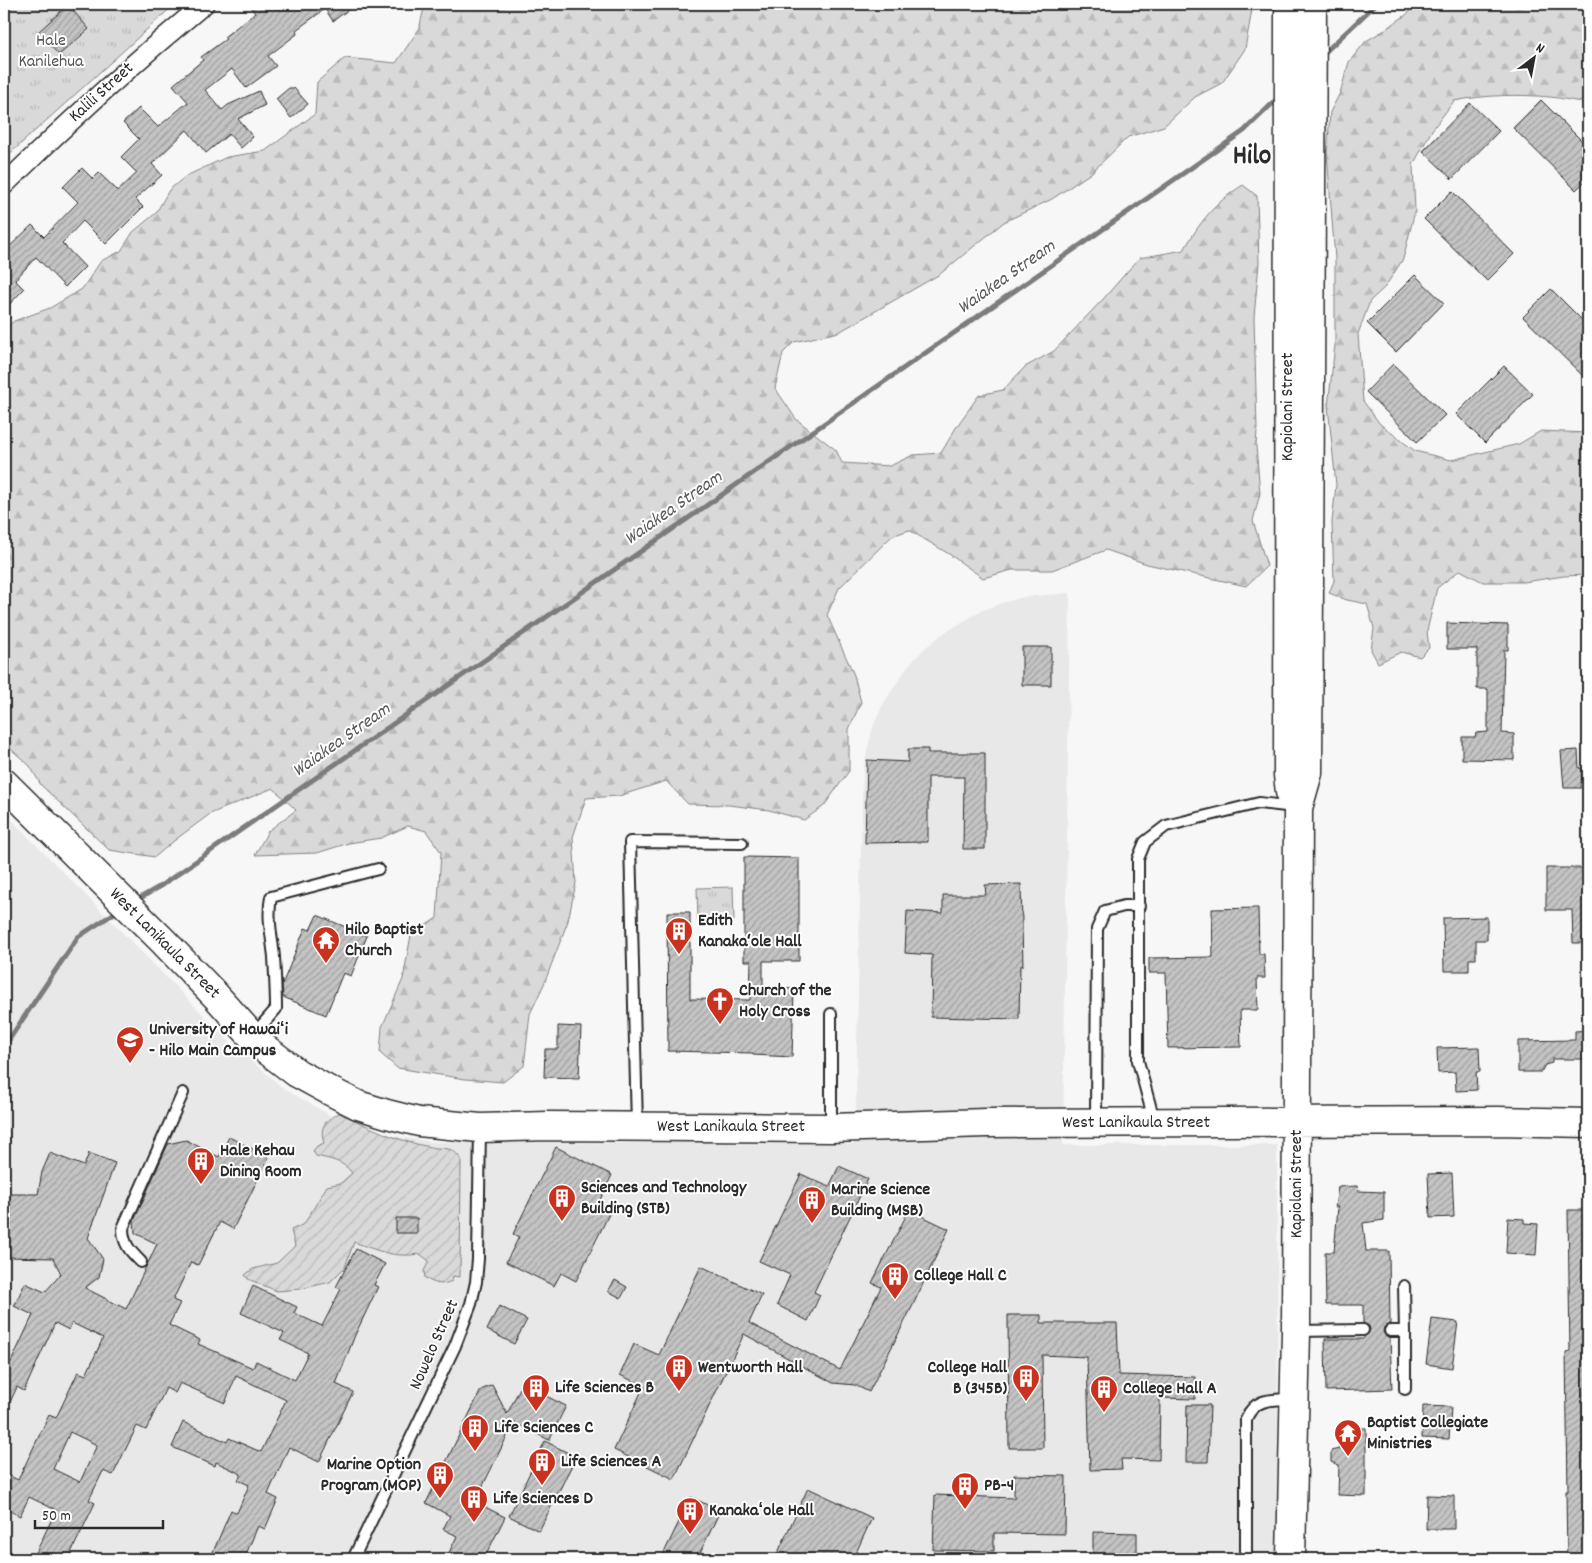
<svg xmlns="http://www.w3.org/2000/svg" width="1592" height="1563" font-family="Dekko,sans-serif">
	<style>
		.built { fill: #e8e8e8 }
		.forest { fill: url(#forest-firs); stroke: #828282 }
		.park { fill: url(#park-tufts); stroke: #828282 }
		.garden { fill: url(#garden-furrows); stroke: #828282 }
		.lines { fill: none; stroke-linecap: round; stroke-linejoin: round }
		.stream { stroke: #7b7b7b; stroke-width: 5 }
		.building { fill: url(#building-hatch); stroke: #2b2b2b; fill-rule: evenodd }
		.lane-casing { stroke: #2b2b2b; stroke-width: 14 }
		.street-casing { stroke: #2b2b2b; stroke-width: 22 }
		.secondary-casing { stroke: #2b2b2b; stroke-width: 31 }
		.lane { stroke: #fff; stroke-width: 10 }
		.street { stroke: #fff; stroke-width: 19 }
		.secondary { stroke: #fff; stroke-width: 28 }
		.labels { text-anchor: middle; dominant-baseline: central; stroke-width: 4; stroke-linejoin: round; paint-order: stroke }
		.park-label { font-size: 18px; fill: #565656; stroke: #fff }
		.street-label { font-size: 18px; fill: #2b2b2b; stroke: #fff }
		.poi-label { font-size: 18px; font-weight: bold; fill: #2b2b2b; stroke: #fff; text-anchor: start }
		.water-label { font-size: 19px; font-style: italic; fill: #5a5a5a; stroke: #fff }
		.town-label { font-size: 28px; font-weight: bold; fill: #2b2b2b; stroke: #fff }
	</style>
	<defs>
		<pattern id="forest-firs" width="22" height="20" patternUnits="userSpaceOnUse" patternTransform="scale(1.25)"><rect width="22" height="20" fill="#d9d9d9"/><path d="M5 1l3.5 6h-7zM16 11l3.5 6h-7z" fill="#bababa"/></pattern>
		<pattern id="park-tufts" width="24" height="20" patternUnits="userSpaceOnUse" patternTransform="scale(1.25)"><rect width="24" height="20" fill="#d9d9d9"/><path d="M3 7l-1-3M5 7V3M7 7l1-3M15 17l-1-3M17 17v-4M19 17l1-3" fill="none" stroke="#bababa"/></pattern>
		<pattern id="garden-furrows" width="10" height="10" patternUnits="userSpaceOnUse" patternTransform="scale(1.25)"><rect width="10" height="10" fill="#d9d9d9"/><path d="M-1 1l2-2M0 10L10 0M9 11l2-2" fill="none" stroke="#bababa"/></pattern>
		<pattern id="building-hatch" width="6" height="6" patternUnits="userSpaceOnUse" patternTransform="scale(1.25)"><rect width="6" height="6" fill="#c4c4c4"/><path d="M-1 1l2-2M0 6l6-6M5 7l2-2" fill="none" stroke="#9f9f9f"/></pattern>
	</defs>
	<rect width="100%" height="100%" fill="#f7f7f7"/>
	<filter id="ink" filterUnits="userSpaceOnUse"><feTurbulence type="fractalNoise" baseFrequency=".02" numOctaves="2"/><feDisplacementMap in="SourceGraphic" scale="10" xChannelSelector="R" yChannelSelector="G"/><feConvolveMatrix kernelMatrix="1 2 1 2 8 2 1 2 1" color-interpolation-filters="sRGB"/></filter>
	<g filter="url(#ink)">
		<path class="built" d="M1070,593l-7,552h214l1,414h-1274v-747l225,229 54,47 47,27 51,19 51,8 423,2 7,-348 1,-24 4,-22 6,-23 9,-21 25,-39 16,-17 18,-15 39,-24 22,-8 22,-6z"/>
		<path class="forest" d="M425,4h828l-8,45 -23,34 -27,14 -31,29 -36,11 -37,36 -39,26 -48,23 -64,52 -101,58 -45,10 -11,11 -8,35 21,31 40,31 6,13 48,3 23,-11 28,-2 16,-27 22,-31 24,-5 22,-23 29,-16 51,-54 34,-39 45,-8c16,-28 30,-47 59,-65l14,11 2,67 -5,54 3,113 -1,16 4,47 -7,28 14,45 -21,20 -99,-22 -41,-14 -54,20h-40l-29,8 -34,-24 -40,-24 -17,6 -53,52 -12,27 27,60 7,27 -12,27v42l-25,35 -20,14 -35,-10 -40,-5 -41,-1 -22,-23 -47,15 -33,2 -13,39 3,46 -8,38 -24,63 -14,30 -6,52 -21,16 -38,-3 -68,-11 -17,-15 2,-26 21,-48 8,-44 26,-17 4,-66 -15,-21 -18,-5 -27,12 -32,5 -32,10 -62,2 13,-24 28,-21 -23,-22 -63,26 -35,26 -20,17 -46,-7 -68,-65 -11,-19 -26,-23v-413l10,-9 36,-13 32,-19 19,-28 20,-10 12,-19 23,-19 13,-23 17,-14 41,-19 38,-6 50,-37 2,-32 28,-24 51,5 23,-34z
			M1417,4h171v98c-13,0 -25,-4 -38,-5 -32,-3 -65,-2 -96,4l-22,29 -19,35 2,46 -12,48 -18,28 -15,14 -12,33 5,67 17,23 35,27 36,9 68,-16 22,-13 47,2v142l-24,1 -40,6h-41l-23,-12 -23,18 -10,43 2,17 -9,9 -19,-5 -23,11 -7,-13 3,-22 -7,-24 -20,-4 -18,-7 5,-12 -2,-59 4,-37 -8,-79 7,-61v-86l-8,-106 3,-41 10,-19 9,-31 17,-21 17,-10 23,-16z"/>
		<path class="park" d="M4,4h171l-171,155z
			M733,887l1,34h-36l-1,-33z"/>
		<path class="garden" d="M339,1113c29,13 59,29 92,34 14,3 22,-2 30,13l-1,117 -7,-1 -1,5c-11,5 -17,3 -27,-3l-1,-7 5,-10 -9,-7c-27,4 -41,-3 -66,-12l-9,25 -15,15 -29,7 -24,2 -29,-12 -3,-4 8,-6 24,-6 18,-17 -4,-16 13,-6 23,-38 14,-3 11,-10c-8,-12 -23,-14 -36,-17l-3,-5 4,-5 7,-3c-5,-17 1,-22 15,-30z"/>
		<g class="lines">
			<path class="stream" d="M1321,56l55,-52
				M135,901l24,-14 1085,-756 35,-34
				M4,1047l74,-110 41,-27"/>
		</g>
		<path class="building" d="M248,4h26l5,6 8,-6h69l-23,17 -8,-12 -29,21 1,4 -29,22 8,10 -30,22 -14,-19 -27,21 17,20 6,-5 31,-14 6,14 -27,14 15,18 -12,11 -12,-14 -23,19 -19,-23 -35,34 10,11 -27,24 8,8 -37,37 -23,-23 -21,22 23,24 -20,20 -29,-30 -21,23 9,9 -20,21v-58l28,-27 12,12 34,-35 -15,-15 19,-19 11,11 6,-6 19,18 19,-18 -16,-16 18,-18 -16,-16 16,-15 19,19 30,-25 -15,-17 30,-25 -2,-3 25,-18 -2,-2 31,-24z
			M68,5l21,24 -30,26 -21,-23z
			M289,88h5l14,16 -17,14 -15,-19z
			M1541,100l47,47v31l-12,12 -63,-62z
			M1470,103l29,28 -47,48 -29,-28z
			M1452,191l62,63 -27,27 -63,-62z
			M1415,275l29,28 -48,49 -29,-29z
			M1551,289l37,37v55l-65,-64z
			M1393,364l52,51 -28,27 -51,-50z
			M1504,366l29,28 -48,49 -29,-29z
			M1447,623l61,2v25h-4l-2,83 12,1v26l-52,-1v-22h13l1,-4 12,-1v-43h-11v-40h-30z
			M1022,647h29v38h-29z
			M908,749h20v4h57v96h-22l1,-72h-36v65l-63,1 2,-83 41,2z
			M1578,750l1,18h3l-1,20h-17l-3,-37z
			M744,857l55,1v103h-36v26l31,2 -2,68 -39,-2v-2l-85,-2 -1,-139h23v87l60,1 1,-39h-7z
			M1546,868h41l1,75h-15l-1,-33h-26z
			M1021,884l2,82h-3l-1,53 -88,-2 1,-62 -27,-2 2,-42 36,2v-18h43l-1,-10z
			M1258,908l1,46h5l1,24h-8l1,32h-18l1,37 -73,1 -2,-75h-17v-15l64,-1 -1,-48z
			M317,915l50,21 -16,40 -8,-3 -17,42 -43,-18 -1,-12 23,-57 5,2z
			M1487,917v23h-11v19h-7v12h-25l-1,-53z
			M558,1026l23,1 -2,51 -35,-1 1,-28h13z
			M1588,1030v29h-36v4l-7,2 -4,7h-23v-31l57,-1v-9z
			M1479,1047l1,25h-4l1,18 -21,1 -1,-19 -17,1 -1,-25z
			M229,1137l40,20 -36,72 -13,-7 -22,43 -7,-3 -18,38 7,3 -11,22 31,15 -2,4 55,24 3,-7 39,19 13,-27 -28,-13 4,-7 -43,-20 12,-27 44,21 -3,6 28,13 19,-37 -5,-2 20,-38 29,15 -11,21 4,2 -23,48 -19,49 17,8 -34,70 -30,-15 -21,47 10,5 -13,30 -7,-3 -14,33h-34l21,-49 6,3 12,-28 -11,-5 3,-6 -25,-12 -1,4 -43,-19 11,-25 44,20 2,-4 32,14 25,-52 -50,-24 -11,27 -45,-20 -5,10 -9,-5 -20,42 -9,-4 -24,49 -10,-4 -14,29 6,3 -27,56h-35l23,-49 -27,-13 -9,19 -16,-8v-35l14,7 31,-65 7,3 22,-46 8,3 17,-37 -31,-15 -3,7 -14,-7 -31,68 -7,-4 -13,28v-38l29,-62 -19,-9 11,-23 20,9 16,-18 -8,-16 -49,-1v-63h34l4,-22 8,-19 34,13 5,-13 26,10 -27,75 15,21 -4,18 -14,11 41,21 31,-65 -22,-11 -1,-12 34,-77 18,-4 33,17zM70,1432l27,13 -17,37 -27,-13z
			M556,1147l56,28 -14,29 13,6 -35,71 -15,-8 -7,13 -48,-24 13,-25 -6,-3z
			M839,1166l29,13 -54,113 6,3 -12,26 -31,-16 13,-30 -31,-14 42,-87 28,13z
			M1452,1173l2,44 -24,1 -2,-44z
			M1357,1186l1,5 26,1v28l-21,3 3,28h23l1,73 -6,3 -1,4 3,6 4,1 2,51 -66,2 -1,-52h38l7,-9 -1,-4 -6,-3v-18h-37l-1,-53h9l4,-45h-3l3,-20z
			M909,1210l40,19 -36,76 -44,87 -14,-7 -22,-2 -89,-49 -70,145 -60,-29 30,-64 -24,-11 14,-31 25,11 42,-89 61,29 -13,28 91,47 41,-83 -9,-4z
			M1568,1210h20v349h-21l-1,-68h2l-2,-139 4,-1z
			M396,1218h21v15h-21z
			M1508,1218l16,1v4l14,1 -2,31 -30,-2z
			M615,1280l12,7 -6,11 -13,-7z
			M499,1306l28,14 -13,24 -27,-14z
			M1008,1315h33v8h76l2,52 76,2v22l-35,-1 -1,62 -38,-1 1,10 -32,1 -3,-113 -45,-2 1,93h-34z
			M1432,1319l26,3 -6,46 -26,-4z
			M522,1384l44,22 -17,34 -38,-19 2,3 -38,78 30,15 -21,42h-38l11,-23 -14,-7 7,-13 -24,-13 55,-113 11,-5 15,29z
			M1187,1405h23l-2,57h-22z
			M1423,1406l28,1 -2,32 -27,-1z
			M1338,1428h28v68l-28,-1 1,-30 -8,-3v-11l8,-2z
			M545,1441l31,16 -37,74 -30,-15z
			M1014,1475l52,1 -1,58 -71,-1v18l-61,-1 2,-55 79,3z
			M808,1488l64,30 -19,41h-78z
			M1427,1495l27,1v33h-28z
			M691,1497l29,14 -23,48h-36z
			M1093,1532l44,1v26h-44z"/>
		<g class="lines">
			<g class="lane-casing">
				<path id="lane" d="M831,1014v113
					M260,1038l2,-13 14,-16c0,-18 -1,-35 -2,-52 -2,-20 -7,-40 -3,-60l107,-28
					M1154,1120l-16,-59v-202l7,-17 21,-16 93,-23 35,4
					M1096,1122l1,-193 8,-18 19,-5h15
					M637,1126l-7,-284 112,1
					M141,1262c-11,-11 -18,-18 -18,-34l60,-135
					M1297,1331l66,-1
					M1390,1331h15l-1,-45
					M1405,1389v-58
					M353,1559l102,-213 16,-42 5,-22 2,-23 2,-130
					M1246,1559v-140c9,-22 27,-19 47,-20"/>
			</g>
			<g class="street-casing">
				<path id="street" d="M4,185c64,-63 131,-124 200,-181"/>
			</g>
			<g class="secondary-casing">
				<path id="secondary" d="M1289,4l-1,771 2,17 8,16
					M4,783l159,158 53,55 43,48 38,29 33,18 28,14 29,9 32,8 61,6 68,-2 283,2 155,-5 512,-2 90,2
					M1291,1559l5,-228 2,-523 10,-35 4,-769"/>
			</g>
			<use href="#lane" class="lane"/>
			<use href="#street" class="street"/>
			<use href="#secondary" class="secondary"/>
		</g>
	</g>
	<defs>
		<g id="building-pin" transform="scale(1.4375)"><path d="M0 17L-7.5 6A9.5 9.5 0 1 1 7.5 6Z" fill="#c8321e" stroke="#fff"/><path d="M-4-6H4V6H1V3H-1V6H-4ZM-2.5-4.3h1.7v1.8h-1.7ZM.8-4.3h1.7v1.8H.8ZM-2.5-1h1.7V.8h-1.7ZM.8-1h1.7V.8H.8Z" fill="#fff"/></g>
		<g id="temple-pin" transform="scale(1.4375)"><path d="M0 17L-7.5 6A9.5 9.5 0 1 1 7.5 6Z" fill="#c8321e" stroke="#fff"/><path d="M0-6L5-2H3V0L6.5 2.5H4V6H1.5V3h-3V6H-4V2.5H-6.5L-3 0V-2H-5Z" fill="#fff"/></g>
		<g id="church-pin" transform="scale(1.4375)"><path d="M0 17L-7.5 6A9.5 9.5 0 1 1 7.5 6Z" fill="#c8321e" stroke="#fff"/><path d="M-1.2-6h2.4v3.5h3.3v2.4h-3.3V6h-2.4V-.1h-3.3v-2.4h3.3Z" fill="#fff"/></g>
		<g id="university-pin" transform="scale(1.4375)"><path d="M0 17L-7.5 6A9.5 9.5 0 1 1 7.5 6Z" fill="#c8321e" stroke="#fff"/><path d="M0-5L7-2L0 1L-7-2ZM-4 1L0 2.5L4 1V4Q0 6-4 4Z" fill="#fff"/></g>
	</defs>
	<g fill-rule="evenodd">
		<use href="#building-pin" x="679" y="931"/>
		<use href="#temple-pin" x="326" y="940"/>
		<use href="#church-pin" x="720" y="1001"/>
		<use href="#university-pin" x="130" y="1040"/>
		<use href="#building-pin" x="201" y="1161"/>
		<use href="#building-pin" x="562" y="1198"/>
		<use href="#building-pin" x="812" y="1200"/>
		<use href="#building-pin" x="895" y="1276"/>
		<use href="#building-pin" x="679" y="1368"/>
		<use href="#building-pin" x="1026" y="1378"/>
		<use href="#building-pin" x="536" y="1388"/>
		<use href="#building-pin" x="1104" y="1389"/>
		<use href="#building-pin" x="475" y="1428"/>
		<use href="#temple-pin" x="1348" y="1433"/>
		<use href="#building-pin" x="542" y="1462"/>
		<use href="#building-pin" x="440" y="1475"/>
		<use href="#building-pin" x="965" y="1486"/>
		<use href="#building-pin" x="474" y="1499"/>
		<use href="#building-pin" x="690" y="1511"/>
	</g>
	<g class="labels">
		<g class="park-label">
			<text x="51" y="41">Hale<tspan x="51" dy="21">Kanilehua</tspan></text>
		</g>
		<g class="street-label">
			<text transform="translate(102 93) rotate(-42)">Kalili Street</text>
			<text transform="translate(1288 407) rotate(-90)">Kapiolani Street</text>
			<text transform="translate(164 944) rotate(45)">West Lanikaula Street</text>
			<text x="1136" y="1123">West Lanikaula Street</text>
			<text x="731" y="1127">West Lanikaula Street</text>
			<text transform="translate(1297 1184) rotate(-90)">Kapiolani Street</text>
			<text transform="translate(435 1345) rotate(-66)">Nowelo Street</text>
		</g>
		<g class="poi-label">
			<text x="698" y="921">Edith<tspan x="698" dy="21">Kanaka‘ole Hall</tspan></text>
			<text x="345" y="930">Hilo Baptist<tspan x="345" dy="21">Church</tspan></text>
			<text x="739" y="991">Church of the<tspan x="739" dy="21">Holy Cross</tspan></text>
			<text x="149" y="1030">University of Hawaiʻi<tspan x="149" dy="21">- Hilo Main Campus</tspan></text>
			<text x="220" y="1151">Hale Kehau<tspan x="220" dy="21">Dining Room</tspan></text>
			<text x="581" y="1188">Sciences and Technology<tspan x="581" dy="21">Building (STB)</tspan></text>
			<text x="831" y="1190">Marine Science<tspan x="831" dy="21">Building (MSB)</tspan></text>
			<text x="914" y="1276">College Hall C</text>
			<text x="698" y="1368">Wentworth Hall</text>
			<text x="1007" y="1368" text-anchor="end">College Hall<tspan x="1007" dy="21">B (345B)</tspan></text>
			<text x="555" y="1388">Life Sciences B</text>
			<text x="1123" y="1389">College Hall A</text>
			<text x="1367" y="1423">Baptist Collegiate<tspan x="1367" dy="21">Ministries</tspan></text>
			<text x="494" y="1428">Life Sciences C</text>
			<text x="561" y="1462">Life Sciences A</text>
			<text x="421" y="1465" text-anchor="end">Marine Option<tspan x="421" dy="21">Program (MOP)</tspan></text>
			<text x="984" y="1486">PB-4</text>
			<text x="493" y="1499">Life Sciences D</text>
			<text x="709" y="1511">Kanakaʻole Hall</text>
		</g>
		<g class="water-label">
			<text transform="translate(1007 278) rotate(-35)">Waiakea Stream</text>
			<text transform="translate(674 509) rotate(-35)">Waiakea Stream</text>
			<text transform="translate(342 741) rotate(-35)">Waiakea Stream</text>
		</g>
		<g class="town-label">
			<text x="1252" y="158">Hilo</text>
		</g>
	</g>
	<rect width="1592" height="1563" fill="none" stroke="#fff" stroke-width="20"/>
	<rect x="10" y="10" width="1572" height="1543" fill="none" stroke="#2b2b2b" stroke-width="2" filter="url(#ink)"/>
	<g transform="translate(1534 58) rotate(32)" stroke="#ffffff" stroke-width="4" paint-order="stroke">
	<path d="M0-4L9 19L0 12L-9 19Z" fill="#2b2b2b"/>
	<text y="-8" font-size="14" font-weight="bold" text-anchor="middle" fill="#2b2b2b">N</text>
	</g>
	<path d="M35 1520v8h128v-8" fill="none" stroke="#2b2b2b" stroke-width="2.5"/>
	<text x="42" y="1520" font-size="15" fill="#2b2b2b" stroke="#ffffff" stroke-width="4" paint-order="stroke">50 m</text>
</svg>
